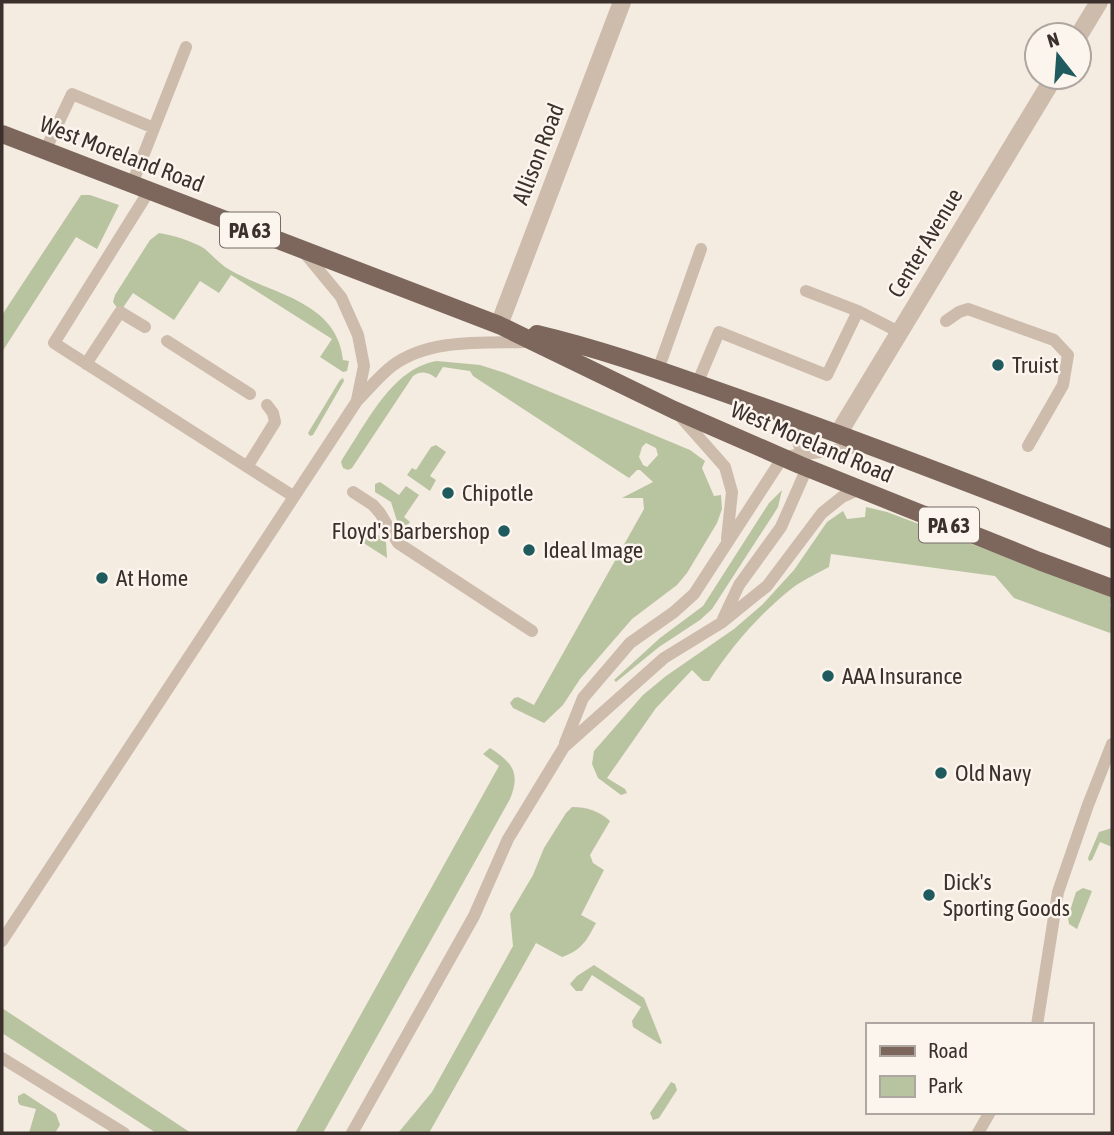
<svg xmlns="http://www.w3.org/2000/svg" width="1114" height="1135" font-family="'Asap Condensed',sans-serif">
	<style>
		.green { fill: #b8c4a0; fill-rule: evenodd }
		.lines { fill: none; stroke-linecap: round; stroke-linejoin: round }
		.service { stroke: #cdbbac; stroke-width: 12 }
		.minor { stroke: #cdbbac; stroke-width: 18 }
		.primary { stroke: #7d675c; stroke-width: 18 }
		.poi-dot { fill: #1f5a5e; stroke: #fbf5ee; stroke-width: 2.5 }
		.labels { text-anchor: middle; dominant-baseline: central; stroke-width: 5; stroke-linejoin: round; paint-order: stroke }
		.shield { fill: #fbf5ee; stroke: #756b66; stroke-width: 2 }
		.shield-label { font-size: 21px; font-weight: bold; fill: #3b302b }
		.street-label { font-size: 23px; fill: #3b302b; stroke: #fbf5ee }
		.poi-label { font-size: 23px; fill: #3b302b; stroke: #fbf5ee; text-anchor: start }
	</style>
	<rect width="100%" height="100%" fill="#f4ebe1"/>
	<path class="green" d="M81,195h9l29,10 -22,44 -21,-12 -74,115v-37z
		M159,233c13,2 34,8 46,16 8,7 16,16 25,21 43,25 107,31 113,90l6,1 -2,10 -4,1 -23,-15 12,-18 -101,-64 -12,18 -19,-12 -26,39 -41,-27 -13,19 -7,-10 2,-7 35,-55z
		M437,361l43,4 25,8 185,77 15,11 -3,7 12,28 7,-1 1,14 -5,14 -30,50 -10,12 -45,34 -52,60 -17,26 -19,18 -31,-15 -3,-5 4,-5 4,-1 16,8 110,-196 -1,-11h-21l31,-16 -13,-12h-3l-8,8 -156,-102 -3,-5 -27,-4 -7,11c-7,-6 -15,-8 -23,-2l-61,92 -4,2 -5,-2 -2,-6 2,-4c24,-35 49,-90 94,-97zM646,443l10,5 2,7 -11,12 -4,-2 -4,-8 3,-10z
		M343,378l1,3 -31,54 -3,1 -2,-3 32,-53z
		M436,445l10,7 -16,24 6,4 -6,11 -23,-16 5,-7 4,2 15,-23z
		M380,482l19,13 7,-9 13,9 -15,22 6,5 -4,5 -9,-6 -6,-19 -16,-10v-8z
		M782,490l-4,17 -5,8 -61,94 -12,11 -41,27 -43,35 -2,-2 46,-42 43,-32 66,-103z
		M866,507l21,5 225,85 -2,9 2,2v22l-2,3 -96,-35 -19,-22 -164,-22 -2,13c-11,6 -24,12 -34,19 -34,26 -63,60 -86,95h-6l-11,-11 -36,38 -49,70 18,11 2,4 -6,2 -23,-17 -6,-14 2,-13 49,-56 23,-19 68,-47 28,-24 32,-35 33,-48 16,-11 4,8 18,-2z
		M372,529l14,13 1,16 -25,-16z
		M490,748c22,14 31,25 20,51l-187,334h-28l204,-367 -16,-12z
		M572,807c15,0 27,4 38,14l-20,34 3,8 11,7 -23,45 15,8c-9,17 -14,27 -34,34l-26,-14 -107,190h-31l34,-41 81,-146 -3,-32 23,-39 11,-27 22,-35z
		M1112,828v19l-12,-5 -8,18 -3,1 -1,-3 11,-26z
		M1083,888l9,3 -15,38 -8,-5 -1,-7 8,-25z
		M594,965l50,33 18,45 -2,1 -27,-17 -1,-6 9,-14 -49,-32 -10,16h-6l-6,-7 7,-8z
		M2,1008l189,125h-35l-154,-100z
		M671,1082l4,2 2,6 -18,28 -6,2 -3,-7z
		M24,1093l32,21 4,11 -5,8h-26l7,-24 -16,-4 -2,-3v-6z"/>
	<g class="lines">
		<path class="service" d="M45,151l27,-57 82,34
			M132,184l54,-137
			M149,191l-95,152 239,153
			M303,251l38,46 17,38 6,31 -7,34
			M806,291l52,20 41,21
			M946,321l13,-9 9,-3 86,31 14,15 -5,30 -35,61
			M167,341l83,53
			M86,364l34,-52 25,15
			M658,370l43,-121
			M697,384l22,-52 108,43 31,-64
			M679,415l46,52 7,25 -5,47
			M247,467l28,-45 -2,-9 -6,-8
			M353,492l20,13 7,8 18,30 134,88
			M723,619l16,-34 42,-58 26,-59 -18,-52
			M565,743l18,-45 47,-55 44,-31 20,-18 89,-137 82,-11
			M2,941l355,-540c11,-11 22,-25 35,-35 37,-28 92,-23 136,-24
			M1037,1025l21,-133 30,-87 24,-61
			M2,1058l122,75
			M352,1133l122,-217 34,-77 56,-92 100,-89 57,-35 46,-37 55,-73 20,-16 18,-8
			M978,1133l12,-21"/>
		<path class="minor" d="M1079,35l20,-33
			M499,325l123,-323
			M838,434l216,-357"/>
		<path class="primary" d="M2,134l497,191 175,85 126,55 239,96 73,27
			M537,334c72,17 138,42 207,66 124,44 246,91 368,139"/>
	</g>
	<g class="poi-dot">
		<circle cx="998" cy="365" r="7"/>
		<circle cx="448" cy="493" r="7"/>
		<circle cx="504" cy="531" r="7"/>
		<circle cx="529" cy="550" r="7"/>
		<circle cx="102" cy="578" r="7"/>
		<circle cx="828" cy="676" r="7"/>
		<circle cx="941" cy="773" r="7"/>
		<circle cx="929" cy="895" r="7"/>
	</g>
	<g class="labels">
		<g class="shield">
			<rect x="220" y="212.5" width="60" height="35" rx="5"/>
			<rect x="919" y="507.5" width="60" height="35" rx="5"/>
		</g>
		<g class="shield-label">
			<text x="250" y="230">PA 63</text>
			<text x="949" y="525">PA 63</text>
		</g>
		<g class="street-label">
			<text transform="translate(122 154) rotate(21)">West Moreland Road</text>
			<text transform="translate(538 154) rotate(-69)">Allison Road</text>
			<text transform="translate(925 243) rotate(-59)">Center Avenue</text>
			<text transform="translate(812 442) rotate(23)">West Moreland Road</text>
		</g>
		<g class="poi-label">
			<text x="1012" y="365">Truist</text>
			<text x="462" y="493">Chipotle</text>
			<text x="490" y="531" text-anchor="end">Floyd's Barbershop</text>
			<text x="543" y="550">Ideal Image</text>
			<text x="116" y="578">At Home</text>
			<text x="842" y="676">AAA Insurance</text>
			<text x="955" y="773">Old Navy</text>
			<text x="943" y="882">Dick's<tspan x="943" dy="26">Sporting Goods</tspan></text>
		</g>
	</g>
	<rect width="1114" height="1135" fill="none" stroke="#3b302b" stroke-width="7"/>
	<rect x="866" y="1023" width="228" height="91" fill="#fbf5ee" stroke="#aea6a0" stroke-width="2"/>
	<rect x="880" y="1046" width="35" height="10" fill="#7d675c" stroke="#aea6a0" stroke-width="2"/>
	<text x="928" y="1058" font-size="21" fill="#3b302b">Road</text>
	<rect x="880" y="1076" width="35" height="21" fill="#b8c4a0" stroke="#aea6a0" stroke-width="2"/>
	<text x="928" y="1093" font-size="21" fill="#3b302b">Park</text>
	<g transform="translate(1058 56) rotate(343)"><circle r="33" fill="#fbf5ee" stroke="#aea6a0" stroke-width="2"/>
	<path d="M0-5L12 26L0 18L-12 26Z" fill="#1f5a5e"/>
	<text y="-10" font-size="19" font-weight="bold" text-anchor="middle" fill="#3b302b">N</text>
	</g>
</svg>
